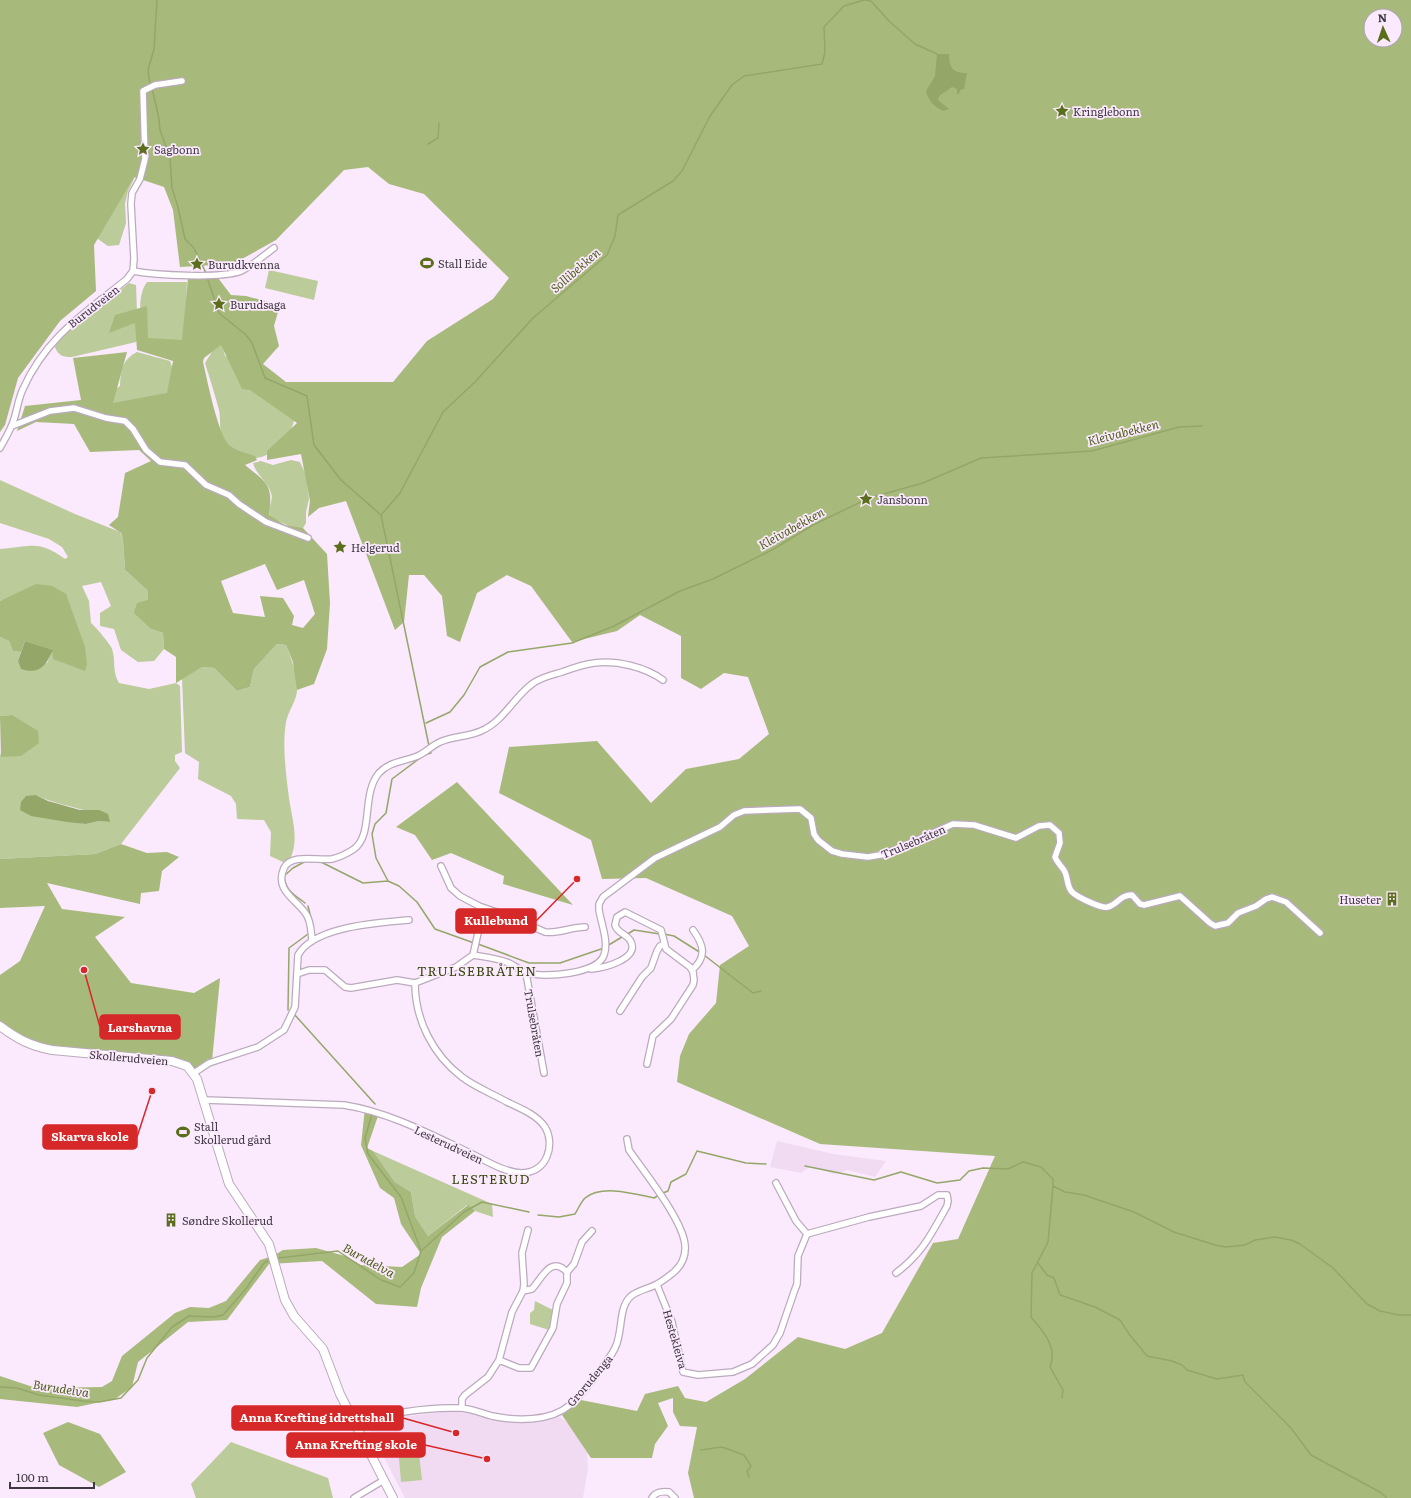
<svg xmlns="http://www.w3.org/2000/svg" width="1411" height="1498" font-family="Literata,serif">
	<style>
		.built { fill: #f1dbf3 }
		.green { fill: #bbcb9a; fill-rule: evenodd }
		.forest { fill: #a7ba7c; fill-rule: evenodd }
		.water { fill: #94a769 }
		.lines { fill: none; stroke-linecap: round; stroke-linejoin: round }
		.stream { stroke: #94a769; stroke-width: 1.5 }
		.street-casing { stroke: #bbaabd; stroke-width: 8 }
		.secondary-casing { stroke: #bbaabd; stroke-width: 10 }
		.street { stroke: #fff; stroke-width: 5.5 }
		.secondary { stroke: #fff; stroke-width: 8 }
		.labels { text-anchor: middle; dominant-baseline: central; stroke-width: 3.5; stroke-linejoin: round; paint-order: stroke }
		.poi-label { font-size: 11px; fill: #3f3840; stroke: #fbe9fd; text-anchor: start }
		.street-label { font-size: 11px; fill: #3f3840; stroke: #fbe9fd }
		.water-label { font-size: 12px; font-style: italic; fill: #4e5f1b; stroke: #fbe9fd }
		.quarter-label { font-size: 13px; letter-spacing: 1px; fill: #3a4810; stroke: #fbe9fd }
		.leader { fill: none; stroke: #d62828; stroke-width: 1.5 }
		.callout-dot { fill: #d62828; stroke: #fbe9fd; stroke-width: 1.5 }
		.callout { fill: #d62828; stroke: #d62828; stroke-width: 1.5 }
		.callout-label { font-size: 12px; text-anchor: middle; font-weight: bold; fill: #fff }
	</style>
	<rect width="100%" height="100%" fill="#fbe9fd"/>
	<path class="built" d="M777,1141l56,13 53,7 -11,16 -27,-7 -14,4 -23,-8 -10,7 -31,-6z
		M453,1411l76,12 31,-6 20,16 7,17 1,18 -5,30h-178l-37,-72 15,-7z"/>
	<path class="green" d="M104,170l31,7 -7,14 -3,13 1,19 -7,22 -11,1 -13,-9z
		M269,270l49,11 -4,19 -49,-12z
		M147,282h40l-3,62 -36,-3c-8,-15 -12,-44 -1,-59z
		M129,283l7,2 2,54 -2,3 -64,15c-8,0 -14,-1 -17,-10 12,-26 52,-45 74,-64z
		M221,340l4,16 6,2 64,55c-1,18 -10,26 -23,38 -15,14 -43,6 -50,-13 -3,-9 -1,-19 -3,-28 -4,-15 -9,-31 -14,-47l13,-21z
		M137,352l33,9 3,9v22l-63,18 1,-18 9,-6c1,-16 2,-26 17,-34z
		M291,460l9,2 6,13 3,24 -3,13v11l-3,5h-10l-23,-11c-3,-9 4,-16 1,-24 -3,-11 -15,-18 -18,-30l8,-2 12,4z
		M0,480l75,34 45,18 3,8 2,30 23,21 3,38 12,4 1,16 -10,12 -16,1 -17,-12 -7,-21 -14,-3v-13l11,-7 -10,-24 -19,4 7,15 2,22c4,3 20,22 21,26 4,12 0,23 7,34l30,6 27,-6 4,3 2,66 -7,3v6l5,7 -59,76 -26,10 -95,5v-103l12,-41 -12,1v-79l9,4 4,10 8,1 -3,9 3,7 26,-5 6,-13 31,21 -82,-71 -2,1v-52c30,-2 38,-10 65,10l3,-2 -6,-10 -13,-8 -49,-16zM36,795c16,8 34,11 51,16 8,2 16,7 23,11l-11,-1 -13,3 -31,-5z
		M277,644l9,1c5,13 12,30 11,45 0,10 -9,21 -11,32 -4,24 0,52 3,76 3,21 11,43 0,63l-6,1 -13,-6 1,-24 -7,-12 -27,-1 -1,-15 -5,-8 -33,-17 1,-17 -14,-9 -3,-75 20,-11 12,1 23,23 13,-4 4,-18z
		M373,1151l119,53 1,13 -18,-6 -8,-6 -39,31 -13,-20 -4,-24 -16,-10z
		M535,1301l20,10 -1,10 -5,9 -19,-6v-11l4,-3z
		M231,1442l97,36 5,20h-137l-5,-14z
		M418,1444l4,36 -21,2 -3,-36z"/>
	<path class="forest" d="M0,0h1411v1498h-717l-6,-25 9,-46 -17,-1 -7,-14v-14l-15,5 10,23 -13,18 -3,14h-61l-29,-43 19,-15 56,11 8,-17 33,-8 7,12 21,4 39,-23 53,-42 47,12 37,-16 51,-90 25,-4 37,-83 -175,-12 -143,-62 3,-26 9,-22 27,-31 4,-38 29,-19 -17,-30 -86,-38 -44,1 -11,-39 -92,-47 10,-46 88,-6 54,62 35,-34 53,-10 30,-25 -21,-57 -24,-4 -23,16 -20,-11v-42l-41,-21 -23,16 -45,11 -41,-56 -24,-11 -30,18 -17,49 -13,-6 -5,-40 -18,-21h-15l-5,47 -9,8 -49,-129 -27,7 -11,9 2,-16 -9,-47 -34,6v-9l30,-28 -47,-33 -8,-1 -21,-44 -17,13 -1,4c4,17 15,73 26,83 7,6 17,8 26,11l2,4 -12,5c23,19 28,19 24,50l16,10 18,3 24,26 3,49 -3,46 -13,35 -17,6 -4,-28 -7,-17 -9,-1 -23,25 -4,18 -13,4 -23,-23 -12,-1 -26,16v-26l-12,-8 -1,-16 -12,-4 -17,-16 3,-10 11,-3v-9l-23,-21 -2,-30 -2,-7 -12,-8 9,-8 7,-44 26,-12 -12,-11 -49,2 -16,-28 -38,-2 -19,9 8,-25 56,-6 -8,-42 54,-6 -14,51 54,-10 6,-32 -36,-11 -2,-27 -26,10 6,-18 32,-9 1,32 34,2 6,-62h30l13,17 15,1 34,9 -6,21 5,20 -16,18 23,18h107l34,-41 66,-42 16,-21 -85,-84 -35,-10 -21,-17 -24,3 -68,70 -43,24 -53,3 -7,-57 -9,-23 -30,-10 -40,68 2,46 -36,30 -42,57 -13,47 -5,7zM1371,16h24v24h-24zM265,564l12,26 27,-10 11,34 -12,14 -11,-3 2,-9 -11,-18 -23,-2 5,21 -32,-4 -12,-32z
		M36,584l16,2 14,8 19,53 2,17 -2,7 -32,-12 -1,-9 -27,-9 -4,11 -8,-1 -4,-10 -9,-4v-36z
		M12,715l26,16 1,12 -18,13 -20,1 -1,-41z
		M457,782l116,123 -70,-21 1,-8 -53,-23 -19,7 -17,-25 -19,-8z
		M121,844l26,9 20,-1 12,5 -17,14 -3,20 -18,2 -1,11 -93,-21 15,26 63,8 -30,20 36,46 63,10 26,-15 -8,83 -18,12 -12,-10 -145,-16 -37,-21v-51l20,-14 25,-55 -45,2v-49l95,-5z
		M365,1108l14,5 -12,35 6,3 22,31 16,10 4,24 13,20 40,-31 7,6 -33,26 -21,51 -4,19 -41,-3 -54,-43 -53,3 -42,56 -39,2 -50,40 -6,25 -17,12 -38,8 -77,-8v-23l30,10 12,2 60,-1 10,-6 10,-25 53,-43 15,-6 19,1 17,-7 34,-41 13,-4 10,-6 33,-2 29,8 16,9 41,2 19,-13 -20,-30 -7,-26 -14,-10 -19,-43z
		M68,1422l32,12 26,38 -27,15 -40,-22 -16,-32z"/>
	<path class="water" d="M937,54h12c0,14 4,19 18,19l-3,16 -4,1 -1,4h-2v-5l-5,-2 -13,9 -1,4 11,9 -6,2c-10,-5 -14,-10 -17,-20l9,-15z
		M25,641l28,9c-7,16 -14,25 -32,19l-3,-8z
		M36,795l12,6 32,9h19l9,4 2,8 -11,-1 -13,3 -19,-2 -36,-6 -11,-6 1,-8 5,-6z"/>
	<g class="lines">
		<path class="stream" d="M865,0l6,1 18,20 26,23 22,10
			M150,85l-2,-15 6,-21 3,-49
			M152,88l7,31 1,11 10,28 2,30 6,19 7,32 9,9 12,25
			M428,144l10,-6 1,-15
			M207,277l12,36 27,22 6,8 13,35 42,18 7,49 27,35 40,35 48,231
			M381,515l19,-22 43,-81 32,-30 58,-64 74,-63 8,-19 3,-21 55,-34 9,-10 28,-55 22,-31 12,-9 78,-12 3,-12 -1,-25 20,-21 20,-6
			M426,723l24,-11 14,-17 16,-28 28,-15 64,-9 42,-17 66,-35 33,-12 59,-29 41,-25 56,-27 54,-15 58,-25 111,-7 87,-24 23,-1
			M424,755l7,-2 -1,-3
			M420,758l-28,21 -6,34 -11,11 -3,10 4,24 12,23 11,5 18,16 18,27 39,14
			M321,862l42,21 25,-2
			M305,903c-12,-9 -19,-12 -21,-27l9,-8 13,-7
			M308,906l3,12
			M664,934l10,2 27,17
			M626,935l8,-5 26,4
			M478,944l51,19h31l44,-15
			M607,946l15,-9
			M704,955l49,38 8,-2
			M288,1010l1,-62 19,-14
			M294,1014l81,90
			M805,1166l69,14 27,-8 36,11 23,-3 9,-9 14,-3 25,1 15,-7 18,5 12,12v7l12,6 19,3 50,17 40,20 41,13 11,2 19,-2 10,-5 20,-3 16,3 9,4 33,24 34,36 13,7 19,4h12
			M1053,1186l-5,56 -16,31 -1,44c12,14 27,30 19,50l13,23 -1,8
			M663,1193l5,-2 3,-9 15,-8 11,-23 49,12 20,1
			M538,1215l21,2 16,-3c3,-5 6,-12 10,-16 17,-14 50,-4 69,0l5,-3
			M421,1251l43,-39 18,-10 47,10
			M278,1258l60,-7 43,29 19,7 14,-14 7,-22 -20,-54 -33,-43 -3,-16 7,-24
			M1038,1263l9,12 7,3 6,17 35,12 25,13 9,14 18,22 25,5 10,4 5,5 30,9 26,-4 2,7 46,46 20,27 69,37 7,6
			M0,1387l17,1 22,7 44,6 16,1 22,-4 17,-18 9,-22 25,-31 17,-11 25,1 9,-2 22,-25 19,-27 5,-3
			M701,1450l20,-3 4,1 19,7 7,11 -4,5 2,6"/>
		<g class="street-casing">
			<path id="street" d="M133,271c22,4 88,8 108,0 11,-5 22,-15 33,-23
				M12,426l38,-15 24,-3 32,10 19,3 8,8 13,21 14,12 25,3 21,20 23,10 10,9 27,18 42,16
				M0,448c4,-7 8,-14 11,-21 6,-12 6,-26 12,-38 23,-52 62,-76 104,-110l6,-8 1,-12 -3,-55 1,-11 8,-14 5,-20 -2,-68 12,-6 27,-4
				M441,866l10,22 9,8 19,10 29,10 37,16c13,2 26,-5 40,-5
				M312,940c-1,-9 -1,-19 -6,-26 -10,-15 -32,-24 -22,-46 7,-15 35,-7 48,-9 8,-2 16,-6 22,-10 20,-15 7,-55 25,-76 10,-11 22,-11 36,-16 9,-3 16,-11 25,-15 13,-6 28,-5 41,-11 23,-10 32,-33 51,-47 9,-7 20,-9 30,-12 11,-4 22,-8 32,-9 23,-3 51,4 69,17
				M473,955l5,-22 1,-27
				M591,969c12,-1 51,-10 39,-29 -5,-7 -13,-7 -15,-15l2,-8 8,-5 36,18 5,19 24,18 3,5 1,8 -1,5 -22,34 -18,17 -6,28
				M692,970c15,-13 12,-25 1,-40
				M526,973l18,100
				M297,974l12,-4h16l20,17 6,1 46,-8 18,3 41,-16 17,-12c12,2 24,3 36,8 6,3 12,8 19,10 16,5 70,1 76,-18 5,-13 -3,-32 -5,-45v-6l4,-7 52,-39 65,-31 14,-12 10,-4 56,-2 11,9 3,16 4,6 14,11 10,3 26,3 18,-3 67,-30 21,1 42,13 23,-12 11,-1 9,8 1,10 -5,14c2,6 7,9 10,15 3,7 2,15 7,20 5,5 30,17 36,15 10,-3 12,-12 24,-12l8,9 4,1 36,-9 30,27 5,3 13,-3 10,-10 18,-7 10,-7 6,-2 14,5 34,31
				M620,1011l22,-34 9,-9 6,-17 3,-5 4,-2
				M194,1073l15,-10 49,-16 26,-17 11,-23 3,-52c16,-29 80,-32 111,-35
				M204,1100l140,5c44,7 84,28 124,47 17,8 35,20 53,21 12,0 22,-6 26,-17 4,-9 3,-21 -2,-29 -8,-12 -25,-19 -38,-25 -14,-8 -32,-15 -45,-25 -29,-22 -47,-57 -47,-94
				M776,1183l20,38 11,13
				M567,1272l7,-8 8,-22 10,-11
				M657,1285l15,37 11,50 15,3 35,-3 19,-8 21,-19 7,-12 14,-41 3,-8 1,-28 9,-22 62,-17 52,-11 17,-11h9l1,6 -1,5c-15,27 -25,48 -51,67
				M499,1360l20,8h12l22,-40 4,-24 10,-21v-11c-16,-17 -25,6 -35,17l-9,2
				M462,1408v-9l3,-4 23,-18 11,-17 13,-48 11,-21 1,-7 -2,-31 6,-23
				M356,1425c29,-12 71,-18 103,-17 11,0 22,5 33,8 24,5 58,6 78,-11 11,-10 39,-44 45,-57 8,-15 3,-39 15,-51 7,-7 19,-8 27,-13 6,-3 12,-8 17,-12 8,-7 12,-16 11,-27 -2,-25 -41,-73 -56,-95l-2,-11
				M354,1498l30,-18
				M652,1498c3,-6 11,-7 17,-6l6,6"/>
		</g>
		<g class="secondary-casing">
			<path id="secondary" d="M0,1026c17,13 31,20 52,24l120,11 15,5 10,13 32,105 40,60 16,56 9,16 29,33 17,45 53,104"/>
		</g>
		<use href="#street" class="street"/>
		<use href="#secondary" class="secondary"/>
	</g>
	<defs>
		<g id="sight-bare" transform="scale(1.08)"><path d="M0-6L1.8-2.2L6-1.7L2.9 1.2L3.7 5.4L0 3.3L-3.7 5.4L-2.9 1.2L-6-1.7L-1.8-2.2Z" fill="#5a6e1c" stroke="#fbe9fd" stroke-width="2.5" paint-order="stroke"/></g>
		<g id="stadium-bare" transform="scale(1.08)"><path d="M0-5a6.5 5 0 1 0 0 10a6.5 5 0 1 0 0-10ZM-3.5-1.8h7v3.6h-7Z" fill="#5a6e1c" stroke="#fbe9fd" stroke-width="2.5" paint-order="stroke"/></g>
		<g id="building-bare" transform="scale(1.08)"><path d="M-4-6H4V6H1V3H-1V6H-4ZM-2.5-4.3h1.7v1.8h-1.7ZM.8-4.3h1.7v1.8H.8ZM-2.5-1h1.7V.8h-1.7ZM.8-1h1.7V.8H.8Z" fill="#5a6e1c" stroke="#fbe9fd" stroke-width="2.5" paint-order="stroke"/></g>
	</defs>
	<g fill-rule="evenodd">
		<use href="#sight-bare" x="1062" y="111"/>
		<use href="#sight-bare" x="143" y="149"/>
		<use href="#stadium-bare" x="427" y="263"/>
		<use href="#sight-bare" x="197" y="264"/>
		<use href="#sight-bare" x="219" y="304"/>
		<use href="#sight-bare" x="866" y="499"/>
		<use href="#sight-bare" x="340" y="547"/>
		<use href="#building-bare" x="1392" y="899"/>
		<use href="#stadium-bare" x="183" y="1132"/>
		<use href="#building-bare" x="171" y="1220"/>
	</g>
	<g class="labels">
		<g class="poi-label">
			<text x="1073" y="111">Kringlebonn</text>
			<text x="154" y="149">Sagbonn</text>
			<text x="438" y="263">Stall Eide</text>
			<text x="208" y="264">Burudkvenna</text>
			<text x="230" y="304">Burudsaga</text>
			<text x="877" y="499">Jansbonn</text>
			<text x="351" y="547">Helgerud</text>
			<text x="1381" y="899" text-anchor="end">Huseter</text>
			<text x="194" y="1126">Stall<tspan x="194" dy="13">Skollerud gård</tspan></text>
			<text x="182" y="1220">Søndre Skollerud</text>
		</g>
		<g class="street-label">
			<text transform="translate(93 306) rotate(-38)">Burudveien</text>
			<text transform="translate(913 841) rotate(-23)">Trulsebråten</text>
			<text transform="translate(535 1023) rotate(80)">Trulsebråten</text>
			<text transform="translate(129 1057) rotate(5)">Skollerudveien</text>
			<text transform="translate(449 1144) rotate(25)">Lesterudveien</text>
			<text transform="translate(676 1339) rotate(74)">Hestekleiva</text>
			<text transform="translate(589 1380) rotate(-50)">Grorudenga</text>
		</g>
		<g class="water-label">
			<text transform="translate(575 270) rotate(-41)">Sollibekken</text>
			<text transform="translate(1123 432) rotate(-14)">Kleivabekken</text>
			<text transform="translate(791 528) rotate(-29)">Kleivabekken</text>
			<text transform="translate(369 1260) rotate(29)">Burudelva</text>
			<text transform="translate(61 1388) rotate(9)">Burudelva</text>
		</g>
		<g class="quarter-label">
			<text x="477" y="970">TRULSEBRÅTEN</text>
			<text x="491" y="1178">LESTERUD</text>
		</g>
	</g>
	<path class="leader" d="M577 879L536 921M84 970L100 1027M152 1091L137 1137M456 1433L403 1418M487 1459L425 1445"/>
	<g class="callout-dot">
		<circle cx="577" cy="879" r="4"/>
		<circle cx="84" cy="970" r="4"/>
		<circle cx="152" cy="1091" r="4"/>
		<circle cx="456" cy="1433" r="4"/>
		<circle cx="487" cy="1459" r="4"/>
	</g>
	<g class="callout">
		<rect x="456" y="909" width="80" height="24" rx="4"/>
		<rect x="100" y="1015" width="80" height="24" rx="4"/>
		<rect x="43" y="1125" width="94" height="24" rx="4"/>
		<rect x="232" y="1406" width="171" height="24" rx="4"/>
		<rect x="287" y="1433" width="138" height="24" rx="4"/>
	</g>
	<g class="callout-label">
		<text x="496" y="925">Kullebund</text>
		<text x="140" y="1032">Larshavna</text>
		<text x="90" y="1141">Skarva skole</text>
		<text x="317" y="1422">Anna Krefting idrettshall</text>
		<text x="356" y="1449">Anna Krefting skole</text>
	</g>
	<g transform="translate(1383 28) rotate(357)"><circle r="19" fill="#fbe9fd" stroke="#b0a2b1"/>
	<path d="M0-3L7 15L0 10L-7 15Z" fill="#5a6e1c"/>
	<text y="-6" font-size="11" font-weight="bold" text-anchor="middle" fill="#3f3840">N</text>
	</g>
	<path d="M10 1482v6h84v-6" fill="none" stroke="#3f3840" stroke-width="2"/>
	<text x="16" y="1482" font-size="12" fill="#3f3840" stroke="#fbe9fd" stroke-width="3" paint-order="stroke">100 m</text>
</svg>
